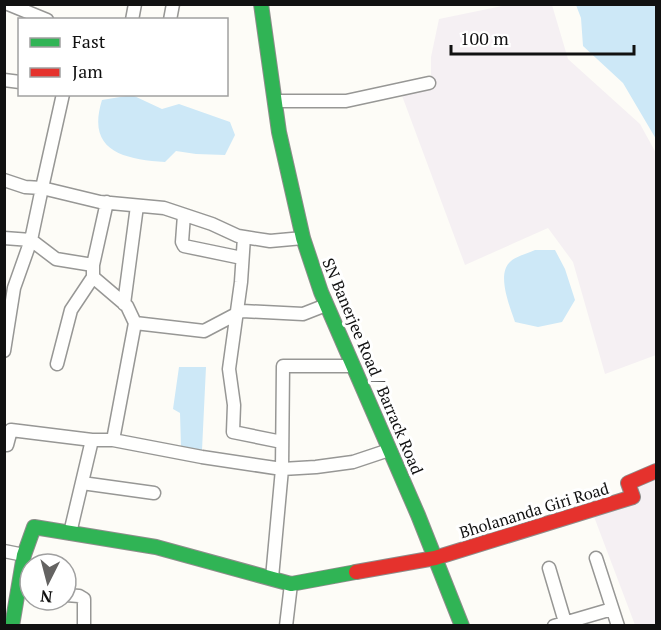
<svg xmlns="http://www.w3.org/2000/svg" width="661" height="630" font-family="'PT Serif',serif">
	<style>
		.industrial { fill: #f5f0f3 }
		.water { fill: #cde8f7 }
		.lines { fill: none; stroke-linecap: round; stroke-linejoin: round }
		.street-casing { stroke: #979795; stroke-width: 15 }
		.fast-casing { stroke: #8e8d8b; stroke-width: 16 }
		.jam-casing { stroke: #8e8d8b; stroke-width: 16 }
		.street { stroke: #fffffe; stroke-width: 12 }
		.fast { stroke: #30b455; stroke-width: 14 }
		.jam { stroke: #e5322d; stroke-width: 14 }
		.labels { text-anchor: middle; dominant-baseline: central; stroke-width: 6; stroke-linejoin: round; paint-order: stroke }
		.street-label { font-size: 16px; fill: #111; stroke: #fff }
	</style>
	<rect width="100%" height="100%" fill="#fdfcf7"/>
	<path class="industrial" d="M507,5h45l16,54 72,65 16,29v202l-51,19 -32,-112 -25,-34 -83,37 -64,-172 34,-8 -4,-9v-19l8,-38z
		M656,475v150h-21l-42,-111 40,-29z"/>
	<path class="water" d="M576,5h80v134l-33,-56 -40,-37 -2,-28z
		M132,95l30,14 17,-5 51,18 5,13 -10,20 -29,-1 -20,-3 -11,11c-42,-3 -79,-11 -63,-62z
		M535,250h20l10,19 10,31 -13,22 -24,5 -23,-5c-5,-15 -18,-46 -6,-59 6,-7 18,-9 26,-13z
		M179,367h27l-4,83 -21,-3 -1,-34 -7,-4z"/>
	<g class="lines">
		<g class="street-casing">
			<path id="street" d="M8,4l39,16
				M132,20l3,-16
				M170,20l3,-16
				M4,80l16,2
				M63,94l-21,94 58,14 64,6 48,16 26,12 32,5 33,-3
				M275,101h71l83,-18
				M4,180l21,7 17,1 -11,52 -17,48 -10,63
				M184,215l-2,27 2,4 58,12
				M244,237l-3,45 -12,87 5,36 -1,27 49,10
				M4,238l27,2 25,19 37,6v12l34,29 8,17 69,8 38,-20 61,3 23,-9
				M93,265l14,-63
				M124,304l13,-98
				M57,364l14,-54 22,-33
				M113,440l22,-117
				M7,445l4,-15 81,10h21l89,17 80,12 34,-2 37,-5 36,-12
				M82,483l72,10
				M70,533l22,-93
				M4,551l20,4
				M596,558l22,68
				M549,568l16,54
				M272,578l10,-109 1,-103h70
				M66,595l13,1 5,3v27
				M286,626l5,-42
				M554,626l58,-17"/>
		</g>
		<g class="fast-casing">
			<path id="fast" d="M261,4l18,128 24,106 18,54 97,223 44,111
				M12,626l12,-71 10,-28 122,20 135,37 65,-12"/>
		</g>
		<g class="jam-casing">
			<path id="jam" d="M356,572l79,-14 198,-61 -5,-14 28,-12"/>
		</g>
		<use href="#street" class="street"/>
		<use href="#fast" class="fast"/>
		<use href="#jam" class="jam"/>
	</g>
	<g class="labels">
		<g class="street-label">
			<text transform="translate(373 366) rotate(67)">SN Banerjee Road / Barrack Road</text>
			<text transform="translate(534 510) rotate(-17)">Bholananda Giri Road</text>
		</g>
	</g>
	<rect width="661" height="630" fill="none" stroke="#111111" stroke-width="12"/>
	<rect x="18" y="18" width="210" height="78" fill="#ffffff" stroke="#a0a0a0" stroke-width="1.5"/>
	<rect x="30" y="38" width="30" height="9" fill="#30b455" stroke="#a0a0a0" stroke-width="1.5"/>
	<text x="72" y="48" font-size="18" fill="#111111">Fast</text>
	<rect x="30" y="68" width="30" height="9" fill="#e5322d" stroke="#a0a0a0" stroke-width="1.5"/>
	<text x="72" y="78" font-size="18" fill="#111111">Jam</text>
	<g transform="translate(48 582) rotate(186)"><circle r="28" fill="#ffffff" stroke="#a0a0a0" stroke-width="1.5"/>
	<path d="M0-4.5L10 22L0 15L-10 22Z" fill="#646362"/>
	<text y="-9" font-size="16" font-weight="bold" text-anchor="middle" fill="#111111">N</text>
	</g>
	<path d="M451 45v9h183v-9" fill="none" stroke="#111111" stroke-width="3"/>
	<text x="460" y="45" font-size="18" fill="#111111" stroke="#ffffff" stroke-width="4.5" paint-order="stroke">100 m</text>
</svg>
